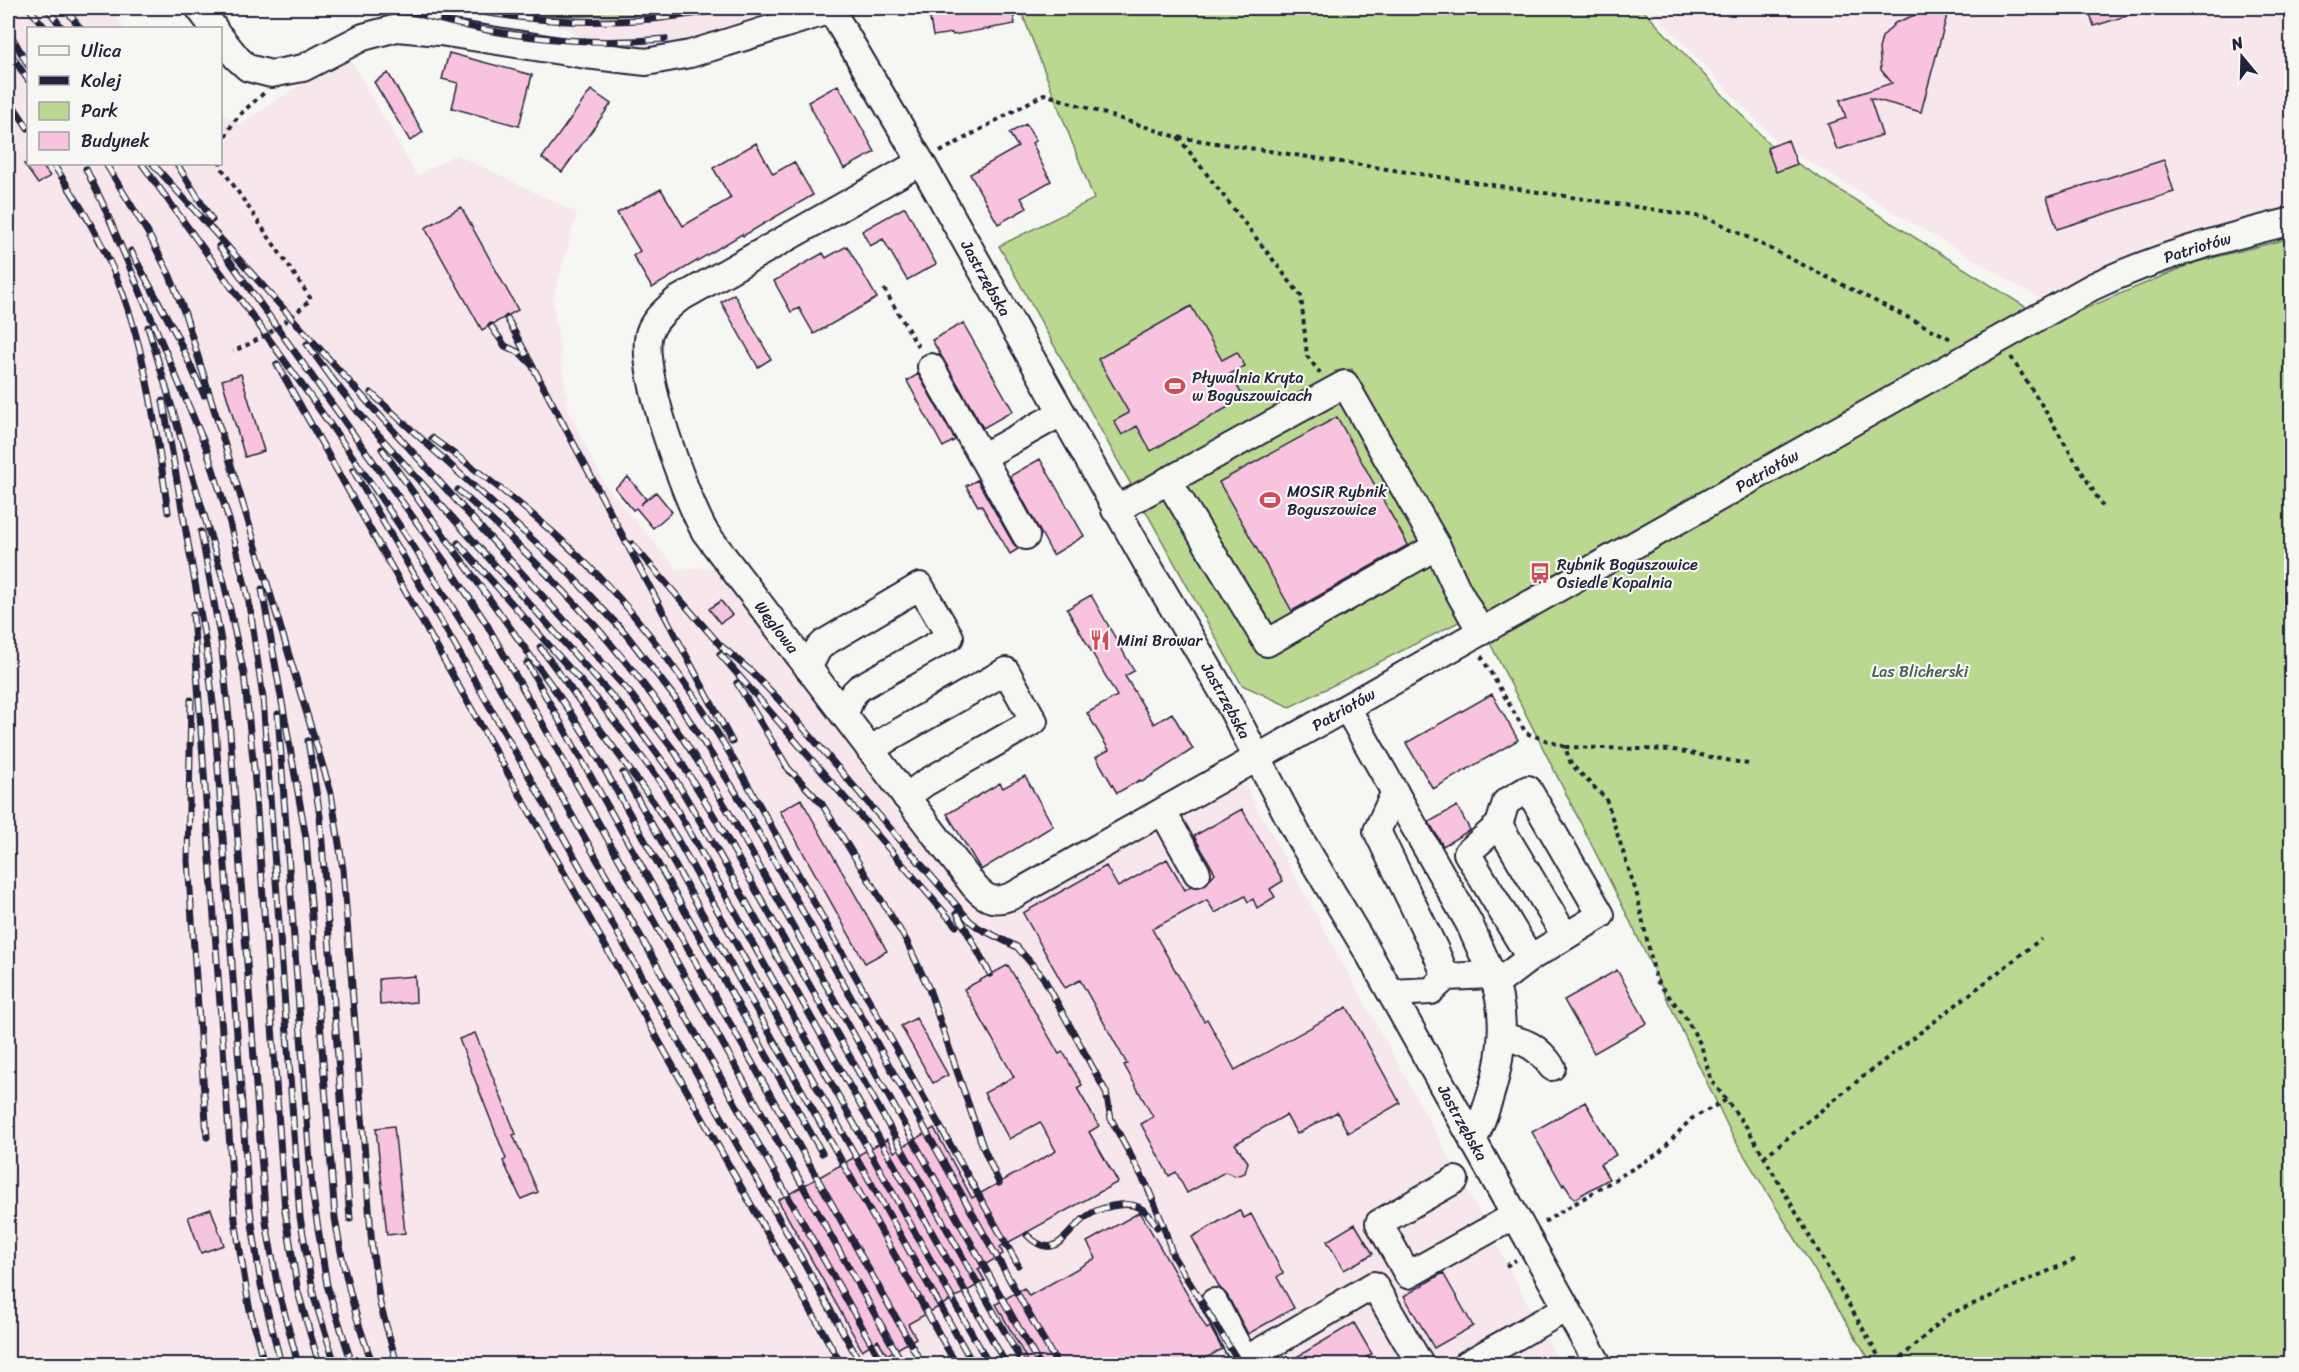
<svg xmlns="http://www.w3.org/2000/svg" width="2299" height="1372" font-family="Sriracha,sans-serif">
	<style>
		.built { fill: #f7e7ec }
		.green { fill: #bbd891; stroke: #6e7d66; stroke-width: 1.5 }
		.building { fill: #f8c3df; stroke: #22223b; stroke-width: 1.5 }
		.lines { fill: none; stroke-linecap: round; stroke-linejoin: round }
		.minor-casing { stroke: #22223b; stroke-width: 30 }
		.path { stroke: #22223b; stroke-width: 4; stroke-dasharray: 4.5 4.5; stroke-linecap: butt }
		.minor { stroke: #f6f6f2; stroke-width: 26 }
		.rail-casing { stroke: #22223b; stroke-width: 7 }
		.rail { stroke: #f6f6f2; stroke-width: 4.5; stroke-dasharray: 14; stroke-linecap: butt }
		.labels { text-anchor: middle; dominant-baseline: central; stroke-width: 4.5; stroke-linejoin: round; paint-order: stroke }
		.street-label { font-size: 16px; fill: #22223b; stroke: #f6f6f2 }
		.poi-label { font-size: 16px; fill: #22223b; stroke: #f6f6f2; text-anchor: start }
		.park-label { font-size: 16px; fill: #505955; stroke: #f6f6f2 }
	</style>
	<rect width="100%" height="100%" fill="#f6f6f2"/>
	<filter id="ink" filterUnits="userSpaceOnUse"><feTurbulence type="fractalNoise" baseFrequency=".0167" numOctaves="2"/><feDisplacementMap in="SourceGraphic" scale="12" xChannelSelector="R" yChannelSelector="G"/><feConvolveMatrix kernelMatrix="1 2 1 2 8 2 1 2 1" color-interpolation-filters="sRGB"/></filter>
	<g filter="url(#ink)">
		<path class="built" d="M8,8h100l17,20h-97v136h192l1,-52 19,13 107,-72 70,123 39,-22 121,59 -24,87 16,112 36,73 72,84 38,-2 236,301 47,49 244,-137 205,373 113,211h-1552z
			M705,8h81l-108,35 -59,13 -78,-39 98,-2z
			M1650,8h641v198l-144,40 -109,52 -260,-155z"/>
		<path class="green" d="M511,8h194l-64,7 -100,2z
			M1020,8h621l133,141 277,174 145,-61 95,-24v1126h-419l-139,-227 -106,-222 -275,-546 -17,2 128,249 -173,87 -48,-22 -243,-439 95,-47z"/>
		<path class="building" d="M928,8h84l3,16 -62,11 -1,-2 -19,3z
			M1918,8h31l-28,104 -51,-14 12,37 -45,15 -9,-26 18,-6 -6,-18 52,-17 -11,-13 -2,-21 3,-12 13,-14 20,-8z
			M2088,8h54v3l-48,15z
			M449,53l83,22 -13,51 -67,-18 6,-25 -16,-4z
			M388,73l35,59 -13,9 -36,-59z
			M838,85l37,67 -31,17 -36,-67z
			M591,90l20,14 -49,68 -20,-14z
			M1026,124l10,17 -4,2 5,9 -1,1 15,28 -30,17 6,10 -29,16 -28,-50 48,-27 -9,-14z
			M1788,140l9,24 -21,8 -9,-24z
			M756,143l17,31 21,-12 19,33 -70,41 -1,-2 -90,54 -19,-32 7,-5 -23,-38 44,-24 22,37 48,-28 -18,-30z
			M2164,160l10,32 -117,37 -10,-32z
			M24,164h17l9,12 -12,8z
			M461,207l57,103 -36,20 -57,-102z
			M905,207l31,57 -29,16 -24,-41 -13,7 -8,-15z
			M847,246l30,52 -63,36 -15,-26 -8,4 -17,-31 49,-28 3,5z
			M734,294l37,65 -13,8 -37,-65z
			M1191,306l31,54 15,-8 8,14 -15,8 14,24 -93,53 -14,-25 -15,9 -8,-14 15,-8 -31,-54z
			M963,323l50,88 -30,17 -51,-88z
			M241,374l23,77 -19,6 -23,-77z
			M918,374l37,66 -12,7 -36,-66z
			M1337,417l71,128 -116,66 -73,-129z
			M1040,459l44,77 -31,19 -43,-79z
			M628,477l18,22 -6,6 16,-13 16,20 -19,16 -17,-20 -3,2 -18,-22z
			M977,480l36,63 5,6 -8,5 -29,-49 -3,1 -12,-20z
			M1091,595l43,76 -9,5 29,48 18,-11 21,36 -51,33 -2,-2 -23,13 -21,-36 13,-7 -22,-37 30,-17 -50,-87z
			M721,601l11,14 -12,8 -11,-14z
			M1492,694l26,46 -85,49 -27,-46z
			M1025,776l28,50 -72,44 -34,-56 53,-31 3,5z
			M801,799l86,152 -22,12 -85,-152z
			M1457,806l13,24 -27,16 -14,-24z
			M1242,809l41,72 -13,8 5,8 -18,11 -4,-9 -5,3 -3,-6 -30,17 -8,-13 -55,29 52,92 3,-2 28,51 112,-63 53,96 -52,30 -11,-21 -40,22 -11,-19 -51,29 13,18 -3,11 -10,3 -10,-4 -38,21 -11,-21 -7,4 -28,-52 12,-7 -29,-52 3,-1 -47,-84 -15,8 -42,-75 83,-47 12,21 49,-28 18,31 6,-4h13l11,-13 -21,-37z
			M1008,965l51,89 4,-2 19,33 -5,3 22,38 -10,6 29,50 -118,65 3,7 -25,15 7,12 -77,43 8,14 -29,17 -9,-15 -16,10 -84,-150 109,-61 7,13 40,-24 38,70 84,-47 -16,-29 -31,17 -25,-46 30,-16 -50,-88z
			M1617,970l30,53 -53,30 -30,-53z
			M415,976l1,26 -36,3 -1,-26z
			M916,1018l32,57 -15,8 -32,-57z
			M475,1033l41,101 -3,1 25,57 -17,7 -18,-38 3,-2 -47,-120z
			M1585,1102l31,53 -16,9 9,15 -35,20 -10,-15 -1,2 -31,-54z
			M394,1126l11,107 -18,2 -11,-107z
			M211,1209l13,36 -23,8 -13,-36z
			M1239,1210l5,8 7,-4 32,59 -6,4 17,31 -46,26 -21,-39 -7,-7 -28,-51z
			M1140,1212l67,117 3,-2 12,22 -28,16h-164l-34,-61 28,-16 5,8 67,-38 -9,-16z
			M1355,1224l18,30 -29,16 -17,-29z
			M1443,1273l30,53 -39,22 -30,-52z
			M1354,1323l18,31 -18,11h-71z"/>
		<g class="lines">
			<g class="minor-casing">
				<g id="minor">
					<path d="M199,8l15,20"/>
					<path id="s1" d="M830,8l91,154 225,400 79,134 75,143 69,115 229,410"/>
					<path d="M220,37l17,21 11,10 23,6 32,-6 60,-31 34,-9 43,4 146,23 60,7 44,-8 141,-44"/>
					<path id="s2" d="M921,162l-244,138c-10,9 -22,18 -27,31 -14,33 36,168 55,201l269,354c13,15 22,17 40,9l1078,-608c63,-30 131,-49 200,-66"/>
					<path d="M931,367l51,90 79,-44"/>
					<path d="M982,457l44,79"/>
					<path d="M1168,480l99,163 170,-97"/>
					<path d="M1115,510l230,-126 92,162 20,43 24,43"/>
					<path d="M808,668l10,-19 6,-6 96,-57 30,51 -91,51 -6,6 -9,21"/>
					<path d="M1347,708l122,215 23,52"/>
					<path d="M870,750l22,-14 114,-65 28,50 -109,62 -19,14"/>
					<path d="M1395,792l-18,39 58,119 11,27"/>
					<path d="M1163,812l34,61"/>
					<path d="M1499,825l66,111"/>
					<path d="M1496,984l34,-26 71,-43 -73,-126 -22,13 -7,23 -32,28 63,105"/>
					<path d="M1391,993l40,-2 15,-14 46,-2c22,53 3,116 -19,167"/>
					<path d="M1503,1037c23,4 35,10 49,30"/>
					<path d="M1455,1180l-76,43 29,52 106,-59"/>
					<path d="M1214,1302l33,62"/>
					<path d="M1245,1360l129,-75 46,79"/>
					<path d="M1467,1364l100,-56"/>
				</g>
			</g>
			<path class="path" d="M1178,137l123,159 6,60 13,17
				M940,152l104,-58 133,43 532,81 244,122
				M220,154c9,-33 19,-39 44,-61
				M220,160l1,7 90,132c-22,22 -49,41 -78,52
				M884,289l36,61
				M2011,357l32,50 60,100
				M1481,656l45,77 39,14 6,17 35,35 31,96 19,85 28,35 17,30 10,35 37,49 135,235
				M1565,747l109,3 74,14
				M1764,1157l91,-74 186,-144
				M1544,1222l115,-69 32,-34 35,-19
				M1506,1266l10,-6
				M1894,1364l54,-49 128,-56"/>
			<use href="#minor" class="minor"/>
			<g class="rail-casing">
				<path id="rail" d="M29,8l16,20
					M47,8l15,20
					M65,8l15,20
					M399,8c83,27 178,39 266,31
					M462,8c86,18 178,18 264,0
					M8,30l20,35
					M8,50l20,30
					M8,98l20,30
					M53,164c26,38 49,76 66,120 27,67 39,156 49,228
					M106,164l42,69 22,43 15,38 146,479 12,76 29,378 8,57 17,60
					M142,164c115,160 236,318 337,487l404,713
					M153,164l476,528 46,60 42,69 306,543
					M177,164l35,56
					M86,169l17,35 103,243 24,76 19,79 14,96 37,519 14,80 21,67
					M219,246l236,330 31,47 417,741
					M131,251l45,83 28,61
					M507,318l225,424
					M491,326l14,20 15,7 7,7
					M148,327l76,255 20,92 10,95 31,442 13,81 21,72
					M307,344l28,39
					M277,364l564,1000
					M330,376l29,37 268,300 45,61 41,69 293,521
					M371,393l196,178 58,62 50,65 60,93 322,573
					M163,401l43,244 8,66 35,492 12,82 20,79
					M432,438c66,47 132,98 186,159 46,52 86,112 121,172l279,496
					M382,449l180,251 23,35 237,418
					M353,470l103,177 405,717
					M458,490c111,98 199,196 273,326l308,548
					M201,532l20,109 8,77 37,504 12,67 20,75
					M458,543l137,154 32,40 36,49 45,78 281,500
					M632,544l94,108
					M262,589l44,249 29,380c8,49 19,100 38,146
					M193,614l42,606 14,86 15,58
					M721,646l31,26 30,31 188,218 9,7 38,19 26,30 63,115 5,27 36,67 16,38 10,32 67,108
					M540,647l114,156 23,36 296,525
					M720,654l236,272
					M527,663l395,701
					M737,683l54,90
					M191,700l-3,161 19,276
					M278,714l34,476 15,95 25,79
					M308,741l12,75 30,403
					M786,766l36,38 84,136 23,49 54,158 16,36
					M623,773l333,591
					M957,913l33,61
					M1027,1235c29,29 39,-4 59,-18 8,-6 16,-9 26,-11 22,-5 34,1 45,21"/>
			</g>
			<use href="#rail" class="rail"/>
		</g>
	</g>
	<defs>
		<g id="stadium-bare" transform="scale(1.62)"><path d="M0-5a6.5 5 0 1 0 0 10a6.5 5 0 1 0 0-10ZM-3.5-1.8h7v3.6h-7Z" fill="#d1495b" stroke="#f6f6f2" stroke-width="2.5" paint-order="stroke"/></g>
		<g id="bus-bare" transform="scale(1.62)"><path d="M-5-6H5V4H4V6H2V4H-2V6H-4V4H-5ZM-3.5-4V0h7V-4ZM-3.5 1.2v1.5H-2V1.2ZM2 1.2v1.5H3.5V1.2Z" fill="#d1495b" stroke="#f6f6f2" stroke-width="2.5" paint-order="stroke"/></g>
		<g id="restaurant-bare" transform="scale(1.62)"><path d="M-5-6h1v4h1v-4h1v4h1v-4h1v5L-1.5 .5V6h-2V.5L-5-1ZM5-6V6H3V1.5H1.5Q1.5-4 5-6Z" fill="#d1495b" stroke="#f6f6f2" stroke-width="2.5" paint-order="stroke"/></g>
	</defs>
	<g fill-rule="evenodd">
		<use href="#stadium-bare" x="1175" y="386"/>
		<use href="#stadium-bare" x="1270" y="500"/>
		<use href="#bus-bare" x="1540" y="573"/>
		<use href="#restaurant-bare" x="1100" y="640"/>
	</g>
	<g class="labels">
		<g class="street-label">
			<text stroke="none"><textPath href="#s2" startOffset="2373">Patriotów</textPath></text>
			<text stroke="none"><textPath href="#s1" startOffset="312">Jastrzębska</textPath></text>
			<text stroke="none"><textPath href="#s2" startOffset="1887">Patriotów</textPath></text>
			<text stroke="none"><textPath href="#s2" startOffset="652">Węglowa</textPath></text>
			<text stroke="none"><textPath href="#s1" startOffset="798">Jastrzębska</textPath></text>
			<text stroke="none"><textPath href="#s2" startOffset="1401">Patriotów</textPath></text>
			<text stroke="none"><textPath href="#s1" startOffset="1282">Jastrzębska</textPath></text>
		</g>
		<g class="poi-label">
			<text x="1192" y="377">Pływalnia Kryta<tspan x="1192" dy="18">w Boguszowicach</tspan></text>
			<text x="1287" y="491">MOSiR Rybnik<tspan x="1287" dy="18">Boguszowice</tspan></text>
			<text x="1557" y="564">Rybnik Boguszowice<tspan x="1557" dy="18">Osiedle Kopalnia</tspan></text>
			<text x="1117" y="640">Mini Browar</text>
		</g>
		<g class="park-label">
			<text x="1920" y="671">Las Blicherski</text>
		</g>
	</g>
	<rect width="2299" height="1372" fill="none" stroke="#f6f6f2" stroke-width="30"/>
	<rect x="15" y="15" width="2269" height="1342" fill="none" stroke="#22223b" stroke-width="2" filter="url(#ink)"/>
	<rect x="27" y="27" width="195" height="138" fill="#f6f6f2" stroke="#a1a1a9" stroke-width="1.5"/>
	<rect x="39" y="46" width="30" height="9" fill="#f6f6f2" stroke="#a1a1a9" stroke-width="1.5"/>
	<text x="81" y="57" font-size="18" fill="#22223b">Ulica</text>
	<rect x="39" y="76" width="30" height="9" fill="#22223b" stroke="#a1a1a9" stroke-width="1.5"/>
	<text x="81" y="87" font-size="18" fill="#22223b">Kolej</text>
	<rect x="39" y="102" width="30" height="18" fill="#bbd891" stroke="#a1a1a9" stroke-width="1.5"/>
	<text x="81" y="117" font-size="18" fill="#22223b">Park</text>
	<rect x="39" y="132" width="30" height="18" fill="#f8c3df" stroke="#a1a1a9" stroke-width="1.5"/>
	<text x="81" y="147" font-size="18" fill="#22223b">Budynek</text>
	<g transform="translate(2242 57) rotate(341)" stroke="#f6f6f2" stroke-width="4.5" paint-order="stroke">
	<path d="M0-4.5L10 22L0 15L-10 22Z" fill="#22223b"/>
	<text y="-9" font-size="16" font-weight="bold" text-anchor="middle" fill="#22223b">N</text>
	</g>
</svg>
